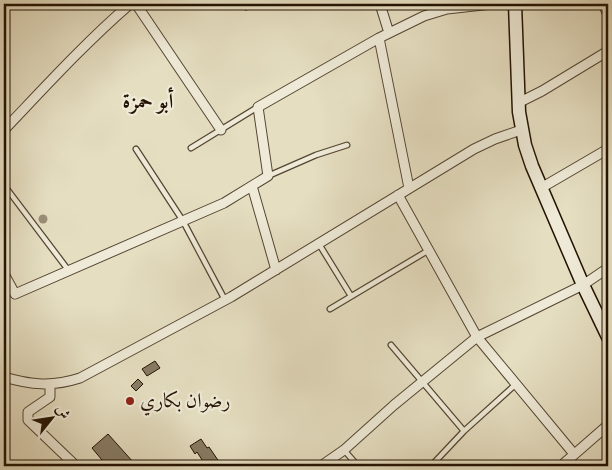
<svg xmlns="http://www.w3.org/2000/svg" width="612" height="470" font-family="'IM FELL English',Amiri,serif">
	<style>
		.building { fill: #887c65; stroke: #231202 }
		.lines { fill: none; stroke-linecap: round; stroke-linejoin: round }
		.lane-casing { stroke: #544532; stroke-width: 7 }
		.street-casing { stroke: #544532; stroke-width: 11 }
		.secondary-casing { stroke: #231202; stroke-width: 15 }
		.lane { stroke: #eeead7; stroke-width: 4.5 }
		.street { stroke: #eeead7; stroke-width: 9 }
		.secondary { stroke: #eeead7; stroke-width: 12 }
		.tree { fill: #998e77 }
		.poi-dot { fill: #8f2418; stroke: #eeead7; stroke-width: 2 }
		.labels { text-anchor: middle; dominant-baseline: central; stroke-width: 4.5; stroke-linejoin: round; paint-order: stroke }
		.poi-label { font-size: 20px; fill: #231202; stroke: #eeead7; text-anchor: start }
		.neighbourhood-label { font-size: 21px; font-weight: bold; fill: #231202; stroke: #eeead7 }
	</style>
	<rect width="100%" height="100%" fill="#e5dec1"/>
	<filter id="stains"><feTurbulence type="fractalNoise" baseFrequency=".004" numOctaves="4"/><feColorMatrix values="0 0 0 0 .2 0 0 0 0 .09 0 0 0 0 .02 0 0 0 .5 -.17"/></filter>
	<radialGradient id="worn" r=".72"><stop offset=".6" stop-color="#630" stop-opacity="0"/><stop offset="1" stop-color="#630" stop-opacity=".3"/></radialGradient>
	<path class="building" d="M155,361l5,7 -13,8 -5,-7z
		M138,379l5,5 -7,7 -5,-5z
		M108,434l26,29 -4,3h-23l-15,-18z
		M201,439l6,9 2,-1 13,19h-16l-9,-14 -2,2 -5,-8z"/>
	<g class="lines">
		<g class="lane-casing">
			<path id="lane" d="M244,4l2,3 5,-3
				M191,148l67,-41
				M136,149l47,72 42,79
				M268,176l48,-21 31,-10
				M4,185l65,86
				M319,244l32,52
				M330,309l99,-59
				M391,345l73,86
				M344,450l14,16
				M431,466l33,-35 52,-47"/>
		</g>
		<g class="street-casing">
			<path id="street" d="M136,4l85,126
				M380,4l9,29
				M603,4l5,11
				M379,38l30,150
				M518,103l24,-12 66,-40
				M4,130c41,-43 81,-87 126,-126
				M252,186l24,84
				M541,188l67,-39
				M398,195l79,142 97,117
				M4,274l11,20 209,-91 44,-27 -10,-69 121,-69 45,-22 23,-7 45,-5
				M4,377c27,8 48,10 76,1l151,-81 243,-148 21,-10 26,-9
				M50,385v12l-22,15v8l48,46
				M321,466l23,-16 50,-45 83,-68 106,-52 25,-17
				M561,466l47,-41"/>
		</g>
		<g class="secondary-casing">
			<path id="secondary" d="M515,4l4,108 6,33 7,21 51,119 25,52"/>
		</g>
		<use href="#lane" class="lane"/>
		<use href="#street" class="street"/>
		<use href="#secondary" class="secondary"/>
	</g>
	<circle class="tree" cx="43" cy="219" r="4.5"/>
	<circle class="poi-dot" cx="130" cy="401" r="5"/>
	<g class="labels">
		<g class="poi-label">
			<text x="140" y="401">رضوان بكاري</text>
		</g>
		<g class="neighbourhood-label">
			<text x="148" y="102">أبو حمزة</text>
		</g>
	</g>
	<rect width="612" height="470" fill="none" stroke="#e5dec1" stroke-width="20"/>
	<rect x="5" y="5" width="602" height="460" fill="none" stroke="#231202" stroke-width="2.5"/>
	<rect x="10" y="10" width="592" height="450" fill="none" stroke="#231202"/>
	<g transform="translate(52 418) rotate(60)" stroke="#eeead7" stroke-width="4" paint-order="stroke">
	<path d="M0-4L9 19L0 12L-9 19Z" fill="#231202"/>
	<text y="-8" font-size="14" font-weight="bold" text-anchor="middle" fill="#231202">ش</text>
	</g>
	<rect width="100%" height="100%" filter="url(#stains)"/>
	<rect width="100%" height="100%" fill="url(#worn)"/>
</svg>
